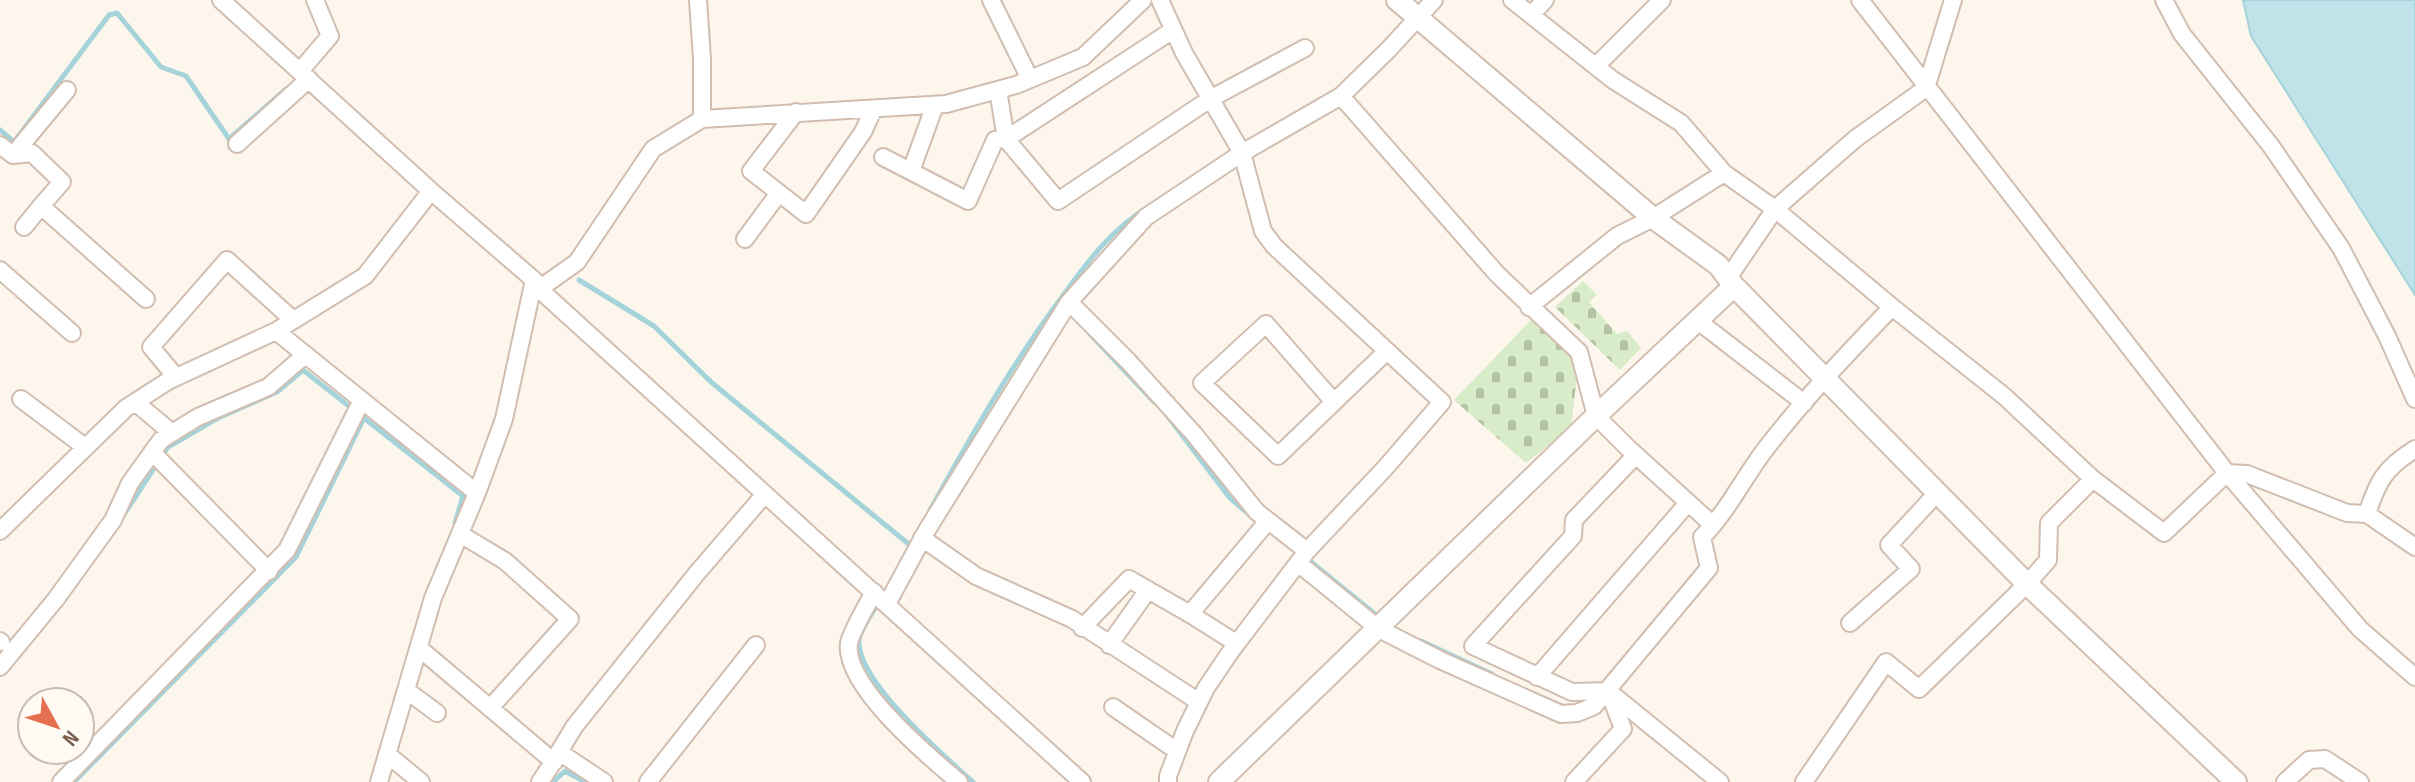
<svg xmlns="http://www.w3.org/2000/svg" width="2415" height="782" font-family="'Sofia Sans Condensed',sans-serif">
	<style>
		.cemetery { fill: url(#cemetery-stones) }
		.water { fill: #bfe3e8; stroke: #a5d3da; stroke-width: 2 }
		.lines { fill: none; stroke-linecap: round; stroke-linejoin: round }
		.stream { stroke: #a5d3da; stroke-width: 5 }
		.minor-casing { stroke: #d1beb0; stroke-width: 20 }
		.tertiary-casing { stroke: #d1beb0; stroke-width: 24 }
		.minor { stroke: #fff; stroke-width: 16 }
		.tertiary { stroke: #fff; stroke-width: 20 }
	</style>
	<defs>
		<pattern id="cemetery-stones" width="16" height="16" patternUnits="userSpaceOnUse" patternTransform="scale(2)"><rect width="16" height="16" fill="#d8ecc9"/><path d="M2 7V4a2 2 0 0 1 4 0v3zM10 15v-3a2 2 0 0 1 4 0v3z" fill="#b4c2a5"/></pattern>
	</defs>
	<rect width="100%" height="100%" fill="#fdf6ec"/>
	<path class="cemetery" d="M1583,281l14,14 -8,7 28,32 10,-3 14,17 -21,22 -65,-63z
		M1532,319l39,34 7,15 -7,59 -45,36 -72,-63z"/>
	<path class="water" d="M2243,0h172v295l-164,-259z"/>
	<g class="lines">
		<path class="stream" d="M0,130l14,12 95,-127 8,-2 44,54 25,9 43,63 56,-49
			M579,280l75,46 57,56 200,164 1,-3
			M1090,334l64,68
			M1169,418l60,79 23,20
			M930,510c40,-72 80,-143 129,-209 30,-41 50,-70 93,-97
			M125,513l43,-66 50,-29 59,-26 26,-22 160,126 -8,27
			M96,556l15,-21
			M1305,557l76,62
			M879,602c-6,11 -19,27 -20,39 -2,40 84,114 114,141
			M1421,641l71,33
			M74,782l222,-225 68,-139
			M553,782l12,-11 20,11"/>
		<g class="minor-casing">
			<path id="minor" d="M221,0l210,191 103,89 5,9 543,493
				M698,0l4,59v60
				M991,0l39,79
				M1160,0l24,53 58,100 21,78 11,15 168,156 -56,65 -79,84 -76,100 -25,37 -21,43 -17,45v6
				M1512,0l101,80 68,43 43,50 51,36 117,98 112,89 89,83 71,54 63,-60 20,1 100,39 20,1 48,33
				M1860,0l367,473 133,156 55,48
				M2164,0l18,34 89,112 70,102 46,88 28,63
				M1531,15l14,-15
				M1596,66l66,-66
				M300,71l30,-35 -15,-36
				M998,90l8,49 52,62 152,-102 95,-51
				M1341,96l156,178 82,78 17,64 32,32 85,77
				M796,112l-45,59 55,43 57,-82 10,-22
				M237,144l72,-65
				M0,145l13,10 54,-65
				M13,155l19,-2 30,29 -21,24 105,93
				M883,157l85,44 27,-61 11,-1 167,-109
				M911,171l24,-66
				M24,227l17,-21
				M745,239l34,-46
				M0,270l72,63
				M1728,278l47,-69 80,-70 71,-51 27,-88
				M539,289l38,-27 76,-113 49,-30 244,-15 70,-19 67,-28 60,-57
				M1069,302l59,59 66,73 63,78 50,39
				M1529,307l88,-71 36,-18 71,-45
				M1698,321l106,82
				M276,331l201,162
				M176,377l-25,-30 76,-87 66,60
				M21,399l64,48
				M135,402l37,31 26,-16 70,-30 37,-32
				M1334,402l-68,-78 -64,59 76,73 109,-105
				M152,452l117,119
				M1636,455l-62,65 -1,16 -100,110 99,46 36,-1 112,91
				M2367,514c11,-34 18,-46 48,-65
				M0,531l126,-123 42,-27 108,-50 89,-55 66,-85
				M460,534l45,27 65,58 -80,89
				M922,538l54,38 96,43 127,83
				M1298,563l81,66 61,31 121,54 16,-1 17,-7 115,-138 -7,-31c25,-25 41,-58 62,-86 39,-51 83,-97 128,-144
				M874,592c-7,13 -22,38 -25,51 -6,42 80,114 110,139
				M887,604l40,-74 142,-228 77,-85 96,-64 99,-57 48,-47 45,-49
				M1850,623l61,-54 -22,-24 48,-52
				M1082,628l47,-49 61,35
				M0,641l1,1
				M1236,643l-46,-29 78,-93
				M1109,645l39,-55
				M419,648l135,114
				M0,667l56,-68 57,-79 17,-37 31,-43 11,-7
				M1537,677l150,-173
				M406,690l31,23
				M1113,707l64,44
				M387,754l34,28
				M61,782l226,-232 74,-148
				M379,782l54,-184 44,-105 27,-74 30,-139
				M540,782l19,-29
				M604,782l-45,-30 15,-25 123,-154 68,-79
				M648,782l108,-137
				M1574,782l49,-53 -14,-37
				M1804,782l82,-120 33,27 108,-105 21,-24 1,-37 44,-44
				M2285,782l24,-22 16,-1 35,23"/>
		</g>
		<g class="tertiary-casing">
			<path id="tertiary" d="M1397,0l256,218 65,47 16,21 293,298 209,198
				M1219,782l377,-366 138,-130"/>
		</g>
		<use href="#minor" class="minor"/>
		<use href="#tertiary" class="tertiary"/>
	</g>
	<g transform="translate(56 726) rotate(130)"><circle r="38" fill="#fffaf3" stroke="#cabbb1" stroke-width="2"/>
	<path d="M0-6L14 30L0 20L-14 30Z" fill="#e76f51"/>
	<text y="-12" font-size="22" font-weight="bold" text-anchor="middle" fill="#7a5c4d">N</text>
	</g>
</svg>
